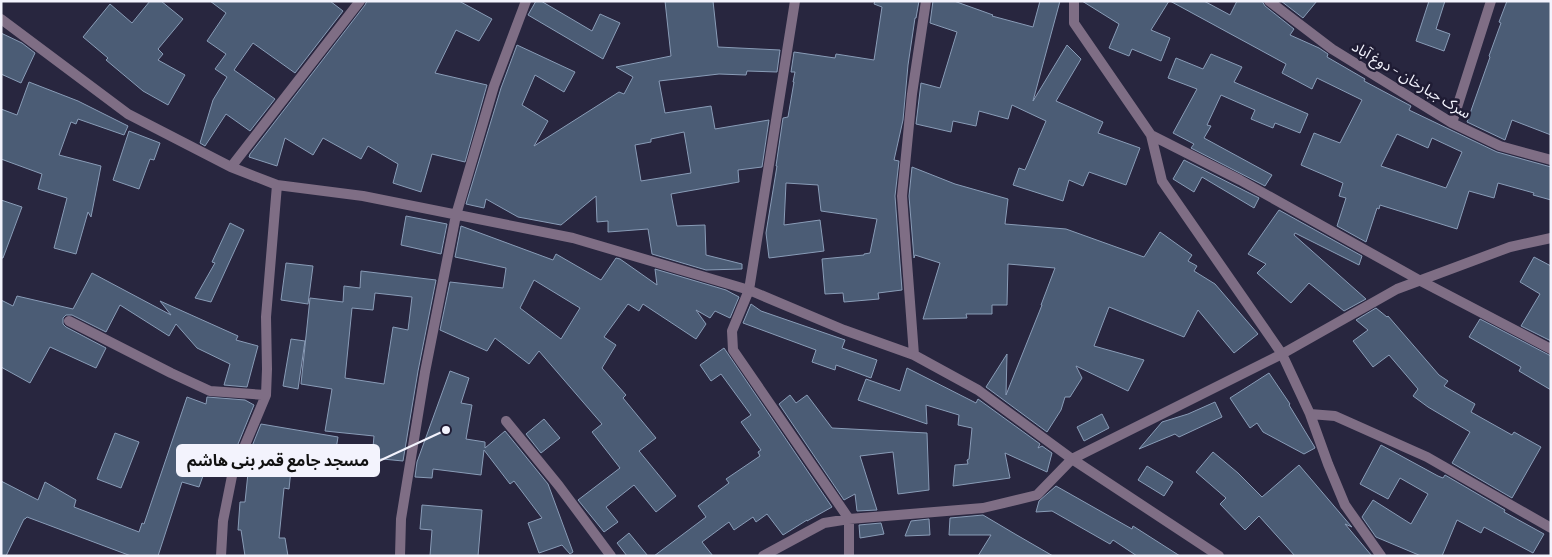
<svg xmlns="http://www.w3.org/2000/svg" width="1552" height="557" font-family="Barlow,'Noto Sans Arabic',sans-serif">
	<style>
		.building { fill: #4b5c75; stroke: #899cb7; fill-rule: evenodd }
		.lines { fill: none; stroke-linecap: round; stroke-linejoin: round }
		.street { stroke: #7f6e85; stroke-width: 10 }
		.labels { text-anchor: middle; dominant-baseline: central; stroke-width: 5; stroke-linejoin: round; paint-order: stroke }
		.street-label { font-size: 15px; fill: #f3f3fd; stroke: #1f1c34 }
		.leader { fill: none; stroke: #f3f3fd; stroke-width: 2 }
		.callout-dot { fill: #f3f3fd; stroke: #1f1c34; stroke-width: 2 }
		.callout { fill: #f3f3fd; stroke: #f3f3fd; stroke-width: 2 }
		.callout-label { font-size: 16px; text-anchor: middle; font-weight: bold; fill: #111 }
	</style>
	<rect width="100%" height="100%" fill="#28263f"/>
	<path class="building" d="M150,1h11l22,18 -25,30 5,5 -5,6 27,15 -17,30 -25,-14 -37,-31 2,-2 -25,-21 27,-33 22,19z
		M210,1h120l13,10 -48,62 -42,-30 -19,27 41,29 -25,32 -24,-17 -21,32 -5,-3 13,-43 14,-23 -12,-8 11,-15 -19,-13 19,-28z
		M367,1h92l33,18 -13,22 -23,-11 -21,43 52,12 -22,77 -33,-8 -11,38 -28,-9 5,-19 -30,-18 -7,13 -38,-21 -10,17 -28,-17 -8,28 -28,-9 1,-3 115,-149z
		M536,1h5l51,30 8,-17 20,9 -17,36 -75,-44z
		M665,1h48l5,46 62,3 -3,22 -30,-1 -1,4 -27,-1 -60,7 6,32 46,-7 4,23 54,-9 -7,47 -24,3 1,12 -68,12 6,32 28,-1 1,30 36,9v5l-36,1 -54,-16 -4,-25 -40,3v-11l-11,1 -1,-26 -35,29 -43,-8 -32,-18 -2,9 -18,-4 35,-116 16,-43 58,27 -11,20 -29,-17 -13,30 26,16 -14,25 85,-54 5,2 9,-17 -17,-10 55,-11zM684,132l7,41 -50,8 -6,-36 16,-3v-3z
		M875,1h44l-3,17h-1l-7,47 -5,55 -9,40 5,1 -4,35 7,94 -24,3 1,6 -35,3 -1,-9 -18,1 -3,-35 42,-4v-1l6,-1 7,-34 -56,-8 -3,-26 -32,-2 -2,42 36,-5 4,31 -55,7 -3,-25 11,-67h-1l7,-48 5,-1 6,-35h-1l2,-10h-4l3,-20 41,6 1,-4 38,6 8,-53 -8,-3z
		M933,1h21l39,14 -1,1 41,11 7,-26h20l-27,100 34,-56 14,14 -25,42 47,21 -5,11 42,15 -14,37 -37,-13 -6,14 -14,-6 -6,21 -50,-16 6,-17 6,2 21,-49 -34,-16 -4,14 -29,-8 -3,15 -23,-5 -2,11 -35,-8 5,-41 19,5 17,-56 -27,-9z
		M1082,1h87l-18,29 19,8 -9,23 -29,-12 -3,7 -20,-8 10,-24z
		M1170,1h34l26,14 7,-14h25l3,5 29,23 -4,6 29,13 9,6 -1,3 38,22 -1,2 47,25 -2,4 88,42 54,15v33l-18,-5 1,-2 -36,-10 -4,15 -25,-7 -12,38 -77,-24 -1,4 -2,-1 -11,34 -29,-16 9,-28 -7,-2 4,-13 -42,-18 13,-32 26,10 22,-43 -45,-22 -5,11 -30,-16 4,-9zM1397,134l31,14 4,-10 30,14 -16,36 -65,-22z
		M1281,1h36l-14,17z
		M1429,1h16l-9,28 14,5 -6,17 -28,-10z
		M1507,1h44v134l-39,-15 -7,20 -38,-18 23,-65 -1,-1 12,-33 -2,-1z
		M1,33l21,10 13,10 -14,30 -20,-9z
		M1211,54l31,13 -8,15 74,32 -8,19 -25,-10 -2,5 -22,-9 4,-9 -34,-15 -14,30 4,1 -7,12 68,37 -7,11 -74,-38 3,-4 -21,-11 24,-44 -29,-11 8,-20 27,11z
		M29,82l49,19 50,25 -4,9 -46,-16 -2,5 -5,-2 -12,33 42,11 -10,51 -3,-5 -12,42 -22,-6 13,-50 -29,-9 4,-15 -41,-15v-50l16,6z
		M129,131l31,12 -6,17 -4,-1 -11,30 -26,-9z
		M1184,160l75,38 -5,10 -52,-31 -8,15 -21,-13z
		M912,167l43,17 53,15 -3,25 61,5 78,28 16,-25 32,23 -4,6 9,5 -3,5 21,13 43,50 -24,19 -36,-43 -14,27 -75,-30 -15,39 50,14 -16,31 -52,-25 6,12 -12,19h-5l-4,13 -14,22 -61,-45 21,-33 -1,41 36,-90h-1l14,-37 -47,-4 -1,41h-15v9h-26l1,4 -44,1 17,-56 -25,-8 -1,3 -5,-62z
		M1,200l21,7 -19,51h-2z
		M1279,210l83,46 -3,9 -64,-32 -1,2 72,64 -22,12 -35,-28 -18,20 -34,-30 9,-9 -18,-10z
		M406,216l41,8 -6,30 -40,-9z
		M230,223l14,7 -33,72 -16,-4 20,-35 -3,-1z
		M461,226l92,34 3,-6 45,26 15,-22 4,1 37,26 -2,-16 71,21 13,7 -9,21 -15,-7 -5,7 -14,-8 10,14 -10,15 -53,-35 -4,7 -11,-7 -24,33 12,8 -14,23 24,27 -3,3 33,40 -17,13 37,45 -20,16 -22,-27 -28,22 12,15 -14,10 -26,-32 42,-32 -28,-36 10,-8 -63,-73 -10,13 -34,-26 -8,13 -47,-21 10,-48 53,6 3,-20 -51,-11zM534,280l46,28 -19,31 -41,-31z
		M1534,257l17,9v75l-30,-15 19,-32 -20,-12z
		M286,263l27,3 -5,38 -27,-4z
		M361,271l75,9 -18,91 -15,90 -31,-3 2,-22 -49,-5 7,-42 -31,-5 9,-86 33,4 1,-16 16,2zM375,293l37,4 -4,33 -15,-3 -9,57 -39,-6 7,-70 21,2z
		M92,273l79,42 -11,-14 78,35 -2,4 22,6 -11,41 -23,-2 6,-21 -33,-16 -21,-24 -7,12 -49,-31 -14,27 -34,-17h-6l-3,3v6l3,3 40,21 -10,20 -46,-21 -20,36 -29,-16v-67l12,6 4,-10 56,13z
		M751,304l10,7 84,29 -3,8 35,12 -6,18 -35,-13 -1,5 -23,-8 4,-12 -73,-27z
		M1376,308l11,9 1,-1 51,59 9,6 -4,5 31,18 -4,8 41,23 2,-3 27,15 -29,51 -60,-35 18,-31 -42,-25 -15,-11 5,-7 -29,-34 -16,12 -20,-26 15,-11 -12,-10z
		M1480,319l71,37v34l-32,-19 2,-4 -52,-30z
		M291,339l14,2 -7,48 -15,-3z
		M724,348l108,159 -25,14v-1l-24,15 -16,-21 -11,8 -3,-5 -19,13 -5,-8 -27,20 11,14h-59l52,-39 -8,-11 31,-23 -3,-4 34,-23 -2,-4 3,-2 -20,-28 10,-7 -30,-41 -10,7 -11,-16z
		M907,368l69,35 2,-4 62,45 -2,4 4,-2 10,7 -5,19 -42,-19 5,25 -57,8 2,-21 13,-1 -1,-4 2,-1 3,-31 -14,-3 1,-10 -33,-10 1,19 -69,-24 8,-21 34,12z
		M450,371l19,7 -8,25 11,2 -6,34 19,3v6l20,-17 43,53 25,68 -3,2 -8,-9 -23,8 -11,-30 14,-5 -28,-37 -4,3 -26,-34 -3,25 -48,-6 -1,9 -17,-1 2,-15z
		M1269,373l21,31 -1,1 25,41 1,2 -11,6 -41,-22 -6,-9 -7,5 -20,-30z
		M790,395l6,8 11,-8 25,33 95,5 2,57 -31,4 -5,-42 -33,4 17,54 -20,1 -2,-17 -11,6 -65,-96z
		M187,397l19,7 1,-7 38,3 9,5 -25,61 -20,-7 -10,28 -17,-5 -24,74h-27l-104,-39 -2,2h-1l-18,37h-5v-75l37,19 7,-18 31,18 -2,7 65,25 3,-9 2,1z
		M1215,402l7,15 -43,20 -4,-3 -36,15 23,-27 26,-8z
		M1102,414l7,14 -25,13 -7,-14z
		M544,419l16,19 -19,15 -15,-19z
		M261,424l77,13 -5,31 -41,-8 -3,29 -5,-1 -5,50h6l3,18h-43l-4,-26h-3l2,-28h5l3,-29 -6,-2z
		M115,433l24,9 -18,46 -24,-9z
		M1381,445l57,31 5,2 2,-3 60,35 -1,2 40,22 -11,19 -49,-26 -3,6 -24,-13 -15,36h-21l-45,-19 -14,-20 11,-17 38,24 17,-30 -28,-16 -12,21 -28,-15z
		M1213,452l25,21 24,24 37,-32 52,61 1,1 -7,-3 27,32h-77l-36,-40 -14,14 -25,-26 6,-6 -30,-26z
		M1147,466l26,16 -9,14 -26,-16z
		M1056,486l76,43 1,-3 47,30h-43l-24,-16 -3,4 -58,-33 -16,1 3,-11z
		M422,505l60,5 -4,46h-48l2,-26 -12,-1z
		M983,515l32,19 38,22h-75l13,-21h-42l1,-17z
		M929,519l1,16 -25,1 6,-15z
		M881,523l3,11 -24,4 -1,-13z
		M629,533l19,23h-21l-10,-13z"/>
	<g class="lines">
		<path class="street" d="M795,1l-46,289 -17,41 1,19 116,169v37
			M1074,1v22l77,112 11,46 120,173 28,60 18,50 17,41 36,51
			M1269,1l63,48 120,74 48,23 51,14
			M1,19l127,95 103,53 46,18 86,11 210,42 176,52 95,40 70,25 64,35 94,69 147,97
			M1452,123l39,-122
			M1151,135l89,45 179,100 132,69
			M231,167l129,-166
			M69,321l102,52 39,18 56,4
			M914,355l-12,-159 10,-102 14,-93
			M1310,414l25,2 92,41 124,71
			M506,421l53,65 52,70
			M221,556l2,-35 9,-45 34,-81 1,-26 -1,-52 11,-132
			M400,556l1,-37 24,-147 31,-157 38,-129 32,-85
			M763,556l61,-33 25,-4 134,-11 54,-13 35,-36 210,-105 115,-65 113,-42 41,-9"/>
	</g>
	<g class="labels">
		<g class="street-label">
			<text transform="translate(1412 79) rotate(31)">سرک جبارخان - دوغ آباد</text>
		</g>
	</g>
	<path class="leader" d="M446 430L379 461"/>
	<circle class="callout-dot" cx="446" cy="430" r="5"/>
	<rect class="callout" x="177" y="445" width="202" height="31" rx="5"/>
	<g class="callout-label">
		<text x="278" y="466">مسجد جامع قمر بنی هاشم</text>
	</g>
	<rect width="1552" height="557" fill="none" stroke="#f3f3fd" stroke-width="5"/>
</svg>
